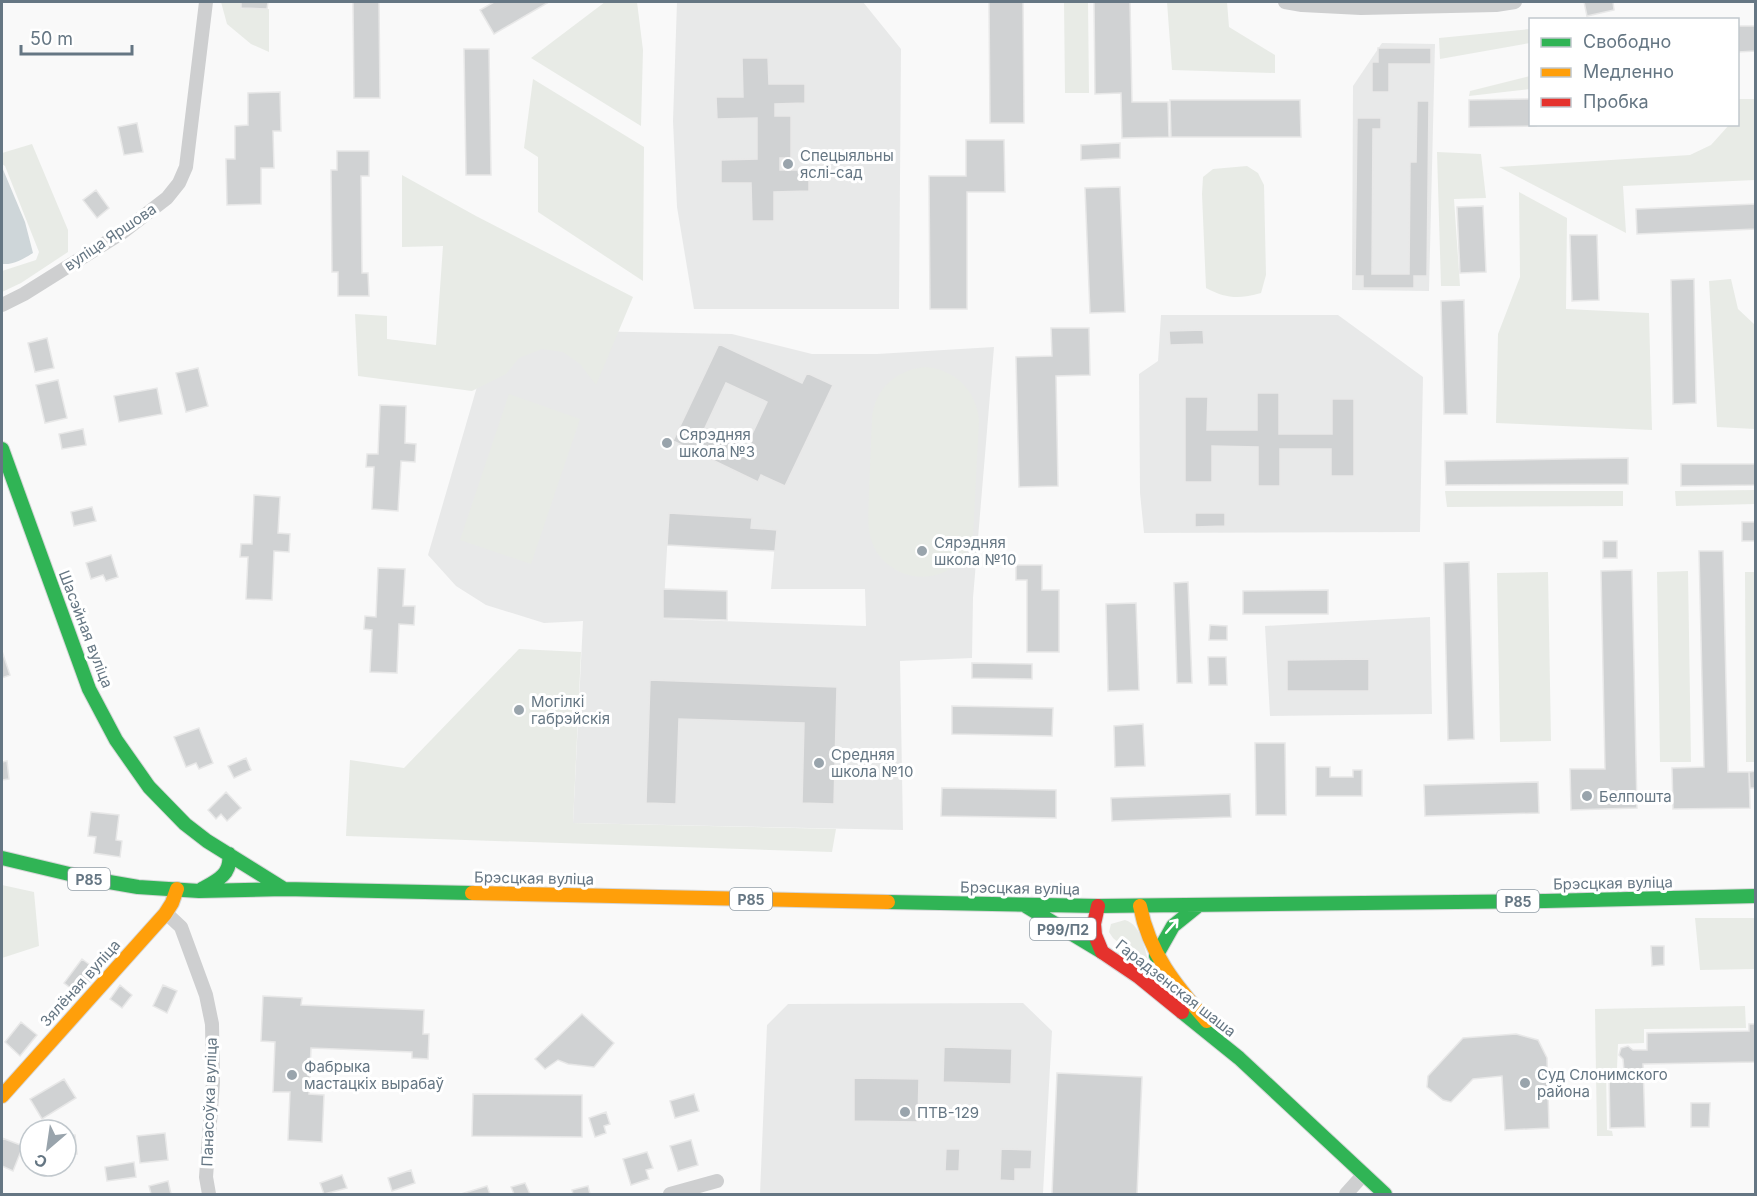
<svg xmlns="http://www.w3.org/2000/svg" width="1757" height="1196" font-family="Inter,sans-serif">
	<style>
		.built { fill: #e8e9e9; fill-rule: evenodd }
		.green { fill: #e8ebe6 }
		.water { fill: #ced6d9 }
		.building { fill: #d0d2d3; stroke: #e8e8e8; stroke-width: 1.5; fill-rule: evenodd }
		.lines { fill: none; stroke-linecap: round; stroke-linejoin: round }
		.fast-casing { stroke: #d5d6d7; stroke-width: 16 }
		.slow-casing { stroke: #d5d6d7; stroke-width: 16 }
		.jam-casing { stroke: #d5d6d7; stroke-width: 16 }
		.street { stroke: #cecfd0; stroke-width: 14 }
		.fast { stroke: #30b455; stroke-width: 14 }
		.slow { stroke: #ff9f0a; stroke-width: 14 }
		.jam { stroke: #e5322d; stroke-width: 14 }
		.oneway { stroke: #fff }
		.poi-dot { fill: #99a4ac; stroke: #fff; stroke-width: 2 }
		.labels { text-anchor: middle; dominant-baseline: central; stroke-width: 6; stroke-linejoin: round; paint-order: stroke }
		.shield { fill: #fff; stroke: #939fa8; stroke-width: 1.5 }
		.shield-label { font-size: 14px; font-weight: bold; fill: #657683 }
		.poi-label { font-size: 15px; fill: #657683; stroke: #fff; text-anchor: start }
		.street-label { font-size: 15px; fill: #657683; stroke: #fff }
	</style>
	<rect width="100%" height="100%" fill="#f9f9f9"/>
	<path class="built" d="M677,2h186l38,47 -2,260h-205l-17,-102 -4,-86z
		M1382,43l53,1 -6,247 -77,-1 1,-204z
		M1161,315h177l85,62 -3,155 -276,1 -4,-40 -1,-119 19,-13z
		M533,330l199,4 80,20h65l117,-7 -21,251 -1,60 -72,3 3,169 -330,-7 10,-202 -39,2 -58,-18 -30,-19 -28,-31 53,-182zM669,514l83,5 -1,9 25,2 -5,59h94l1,37 -203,-7z
		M1430,617l2,97 -162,2 -5,-90z
		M1023,1003l29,28 -9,162 -283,1 7,-169 21,-21z"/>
	<path class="green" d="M221,2h20v7h28v43l-18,-8 -24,-20z
		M605,2h32l6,48 -2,76 -110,-68z
		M1064,2h24l1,91h-24z
		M1167,2h60l2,25 46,28v18l-103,-3z
		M1530,29v14l-90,16 -1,-21z
		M1530,76v13l-61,7 1,-5z
		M533,79l111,68 -1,134 -105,-69v-55l-14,-9z
		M1738,99h17v81l-132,6 3,47 -127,-66 191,-12 21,-10 18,-20 9,-1z
		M32,144l36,86v22l-47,31 -19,9v-21l34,-11 3,-8 -34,-86 -3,-2v-11z
		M1437,152l44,2 5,44 -32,1 6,87h-19z
		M1247,166l11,7 6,12 2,90 -5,18c-22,6 -34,6 -55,-5l-4,-94 1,-17 10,-8z
		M402,175l74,41 157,81 -37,88 -16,-21 -17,-12 -21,-3 -23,9 -13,16 -34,17 -114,-15 -3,-62 32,2v23l49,6 7,-99 -41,1z
		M1519,192l48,26 -1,91 83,4 3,117 -156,-7 2,-89 22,-57z
		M1731,279l7,30 16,15 1,105 -38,-2 -8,-146z
		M924,367c31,2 52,23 55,53l-6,117c-5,18 -19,33 -37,38 -12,3 -25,2 -36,-3 -13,-6 -24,-17 -28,-30 -6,-16 -3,-34 -3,-51 1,-24 2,-49 3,-74 4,-29 23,-46 52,-50z
		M509,394l71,25 -49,145 -71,-24z
		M1755,490v14l-79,2 -1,-15z
		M1445,491h178v15l-176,1z
		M1688,571l3,191h-31l-3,-190z
		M1548,572l3,169 -51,1 -3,-169z
		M1745,572h10v190h-9z
		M519,649l62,3 -8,171 263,6 -4,23 -486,-16 4,-76 54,8z
		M2,885l32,7 5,54 -37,12z
		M1695,918h60v51l-55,1z
		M1125,920c18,5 20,34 26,50l-38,-32 -4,-6 2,-8z
		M1745,1006l1,22 -102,1v14l-26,1 -1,24 -11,1 1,61 5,1 1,5h-16l-2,-127z"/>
	<path class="water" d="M2,167l23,55 8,31c-10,6 -19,12 -31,11z"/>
	<path class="building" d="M241,2h27l-1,7 -26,-1z
		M353,2h26l1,96h-26z
		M494,2h55l-55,32 -14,-24z
		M989,2h34l1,121h-34z
		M1094,2h36l2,100h36l1,35 -47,1 -1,-45 -26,1z
		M1584,2h29l1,8 -27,6z
		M1738,26h18v25l-18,1z
		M1378,48h53v16h-42v28h-17v-30h6z
		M464,49h25l2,126h-25z
		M742,58h26l1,26h36v19l-30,1v12h16v42h-11v12h29v21l-35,1v29h-22l-1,-38h-30v-23l36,-1v-41l-40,1 -1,-22h27z
		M280,92l1,39h-8l1,37h-13v36l-34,1 -1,-46h9v-33l13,-1v-32z
		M1530,99v25h6v2l-67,1v-27z
		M1170,100h130l1,37h-130z
		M1417,101h12l-2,175h-13v12h-51v-12h-8l2,-158h24v11h-8l-1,145h37l1,-112h6z
		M137,123l6,29 -19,3 -6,-28z
		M966,140h38l1,52h-38v117h-37l-1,-133h37z
		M1120,143v15l-39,2v-15z
		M337,151h32v25h-8l1,97h6l1,23h-31v-24h-6l-1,-102h6z
		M1120,187l5,125 -35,1 -5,-125z
		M96,190l13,18 -12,10 -14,-18z
		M1756,204v25l-119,5 -1,-25z
		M1483,206l3,66 -26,1 -3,-66z
		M1570,235h27l2,65 -27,1z
		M1694,279l2,124 -23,1 -2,-124z
		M1464,300l3,114h-23l-3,-113z
		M1051,328h38l1,47 -34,1 2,110 -39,1 -3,-130 36,-1z
		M1203,330l1,14 -34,1 -1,-14z
		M47,338l7,30 -19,4 -7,-29z
		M719,344l83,39 5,-10 26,12 -48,101 -24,-11 -3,7 -85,-41zM726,383l41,19 -21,45 -41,-19z
		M198,368l10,38 -22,6 -10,-39z
		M58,380l9,38 -22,5 -9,-38z
		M157,388l5,26 -43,8 -5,-26z
		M1257,393h22v41h53v-35h22v77h-23v-27h-51v37h-22v-39l-46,-1v36h-27v-85h23l-1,33h50z
		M380,405l26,1 -1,37 11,1 -1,18 -14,-1 -3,50 -26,-2 2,-42h-8l1,-13h11z
		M83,429l3,16 -24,4 -3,-15z
		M1628,458v26l-182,1 -1,-24z
		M1681,464h75v21l-75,1z
		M254,495l26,2 -2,36 12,1 -1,18 -15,-1 -2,49 -26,-1 2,-42h-8l1,-13h11z
		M92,507l4,14 -22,5 -3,-14z
		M669,513l83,5 -1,10 26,2 -2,21 -108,-6z
		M1195,513h30v13l-30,1z
		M1742,522h14v19h-14z
		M1603,541h14v17h-14z
		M1699,551h24l5,221h21l1,36 -77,1 -1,-41 32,-1z
		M111,555l7,22 -12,4 -3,-6 -12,4 -5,-16z
		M1469,562l5,177 -26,1 -4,-177z
		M1016,565h26v25h17v62h-32v-72h-11z
		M378,568l27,1 -2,37h12l-1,19 -15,-1 -2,49 -27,-1 2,-42 -8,-1 1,-13 11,1z
		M1632,570l5,238 -66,2 -1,-41h35l-4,-198z
		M1188,582l4,101h-15l-3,-100z
		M663,589l64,2v29l-64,-2z
		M1328,590v24h-85v-23z
		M1136,603l3,87 -31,1 -2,-87z
		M1210,625l17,1v14h-18z
		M2,651l8,24 -8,3z
		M1208,657h18l1,28h-18z
		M1369,659v32h-82v-31z
		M972,663l60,1v15l-60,-1z
		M650,680l187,7 -3,117 -32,-1 2,-80 -125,-4 -3,85 -30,-1z
		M952,706l101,2 -1,28 -100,-2z
		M1143,724l2,42 -30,1 -1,-41z
		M199,728l14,35 -14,6 -3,-6 -10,4 -12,-30z
		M1255,743h30l1,72h-30z
		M246,758l5,12 -17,8 -6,-12z
		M7,761l2,18 -7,1v-18z
		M1316,767h14v10h23v-7h9v26h-46z
		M1756,771v17h-6l-1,-16z
		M1538,782l1,31 -114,3 -1,-31z
		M942,788l114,2v28l-115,-2z
		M226,792l15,16 -14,13 -6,-7 -5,5 -8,-9z
		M1230,794l1,23 -119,4 -1,-23z
		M91,812l28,3 -3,25 6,1 -2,16 -26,-4 2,-16 -8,-1z
		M1651,946h13v19l-12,1z
		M82,959l16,12 -18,24 -16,-12z
		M120,985l12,10 -10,13 -12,-9z
		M163,985l14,6 -10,22 -14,-7z
		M263,996l39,2 -1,7 123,5 -1,24h6l-1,25 -16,-1v-6l-101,-4 -2,46 15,1 -2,47 -34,-2 2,-48h-17l2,-50 -14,-1z
		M582,1014l32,29 -20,24 -26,-3 -10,-4 -13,9 -10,-10z
		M21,1022l16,13 -17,21 -15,-14z
		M1749,1024h7v38l-113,2 2,63 -35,1 -1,-56 15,-1 -1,-12 -4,-4 2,-7 7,-2 5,4h14v-17l102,-2z
		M1516,1034l22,6 9,18 2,70 -44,2 -3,-54 -29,3 -22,23 -8,-2 -16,-13 1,-11 35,-38z
		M944,1047l68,2 -1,35 -68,-2z
		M1057,1073l85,4 -5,117h-85z
		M854,1078l65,1 -1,43 -64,-1z
		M64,1079l12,19 -34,21 -12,-20z
		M473,1094l109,1v42l-110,-1z
		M694,1094l5,17 -24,7 -5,-17z
		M1691,1103h19l-1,24h-18z
		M606,1112l4,12 -6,2 2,7 -11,4 -6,-19z
		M165,1133l3,27 -28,3 -3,-27z
		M75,1135l2,19 -11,1v-19z
		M2,1138l21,8 -10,25 -11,-5z
		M691,1140l7,25 -20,6 -8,-25z
		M946,1149h14l-1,22h-14z
		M1001,1149l31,1 -1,19h-16v12l-15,-1z
		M647,1152l6,16 -7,2 3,9 -18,6 -8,-26z
		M134,1162l2,15 -29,4 -2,-14z
		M411,1170l4,13 -23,8 -4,-13z
		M342,1175l5,13 -23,6 -4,-11z
		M168,1181l3,13h-20l-2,-8z
		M525,1183l5,11h-16l-3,-7z
		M487,1186l3,8h-29z
		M588,1186l2,8h-17l-1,-4z"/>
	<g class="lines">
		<g class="fast-casing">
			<path id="fast" d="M2,449l87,240 27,51 33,47 36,37 22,17 77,48
				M2,858l84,20 52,9 61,4 85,-2 188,4
				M202,889c15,-8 30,-15 27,-35
				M888,902l210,4 447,-5 211,-5
				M1024,905l78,47
				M1156,956l17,-30 26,-21
				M1182,1012l57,46 146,136"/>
		</g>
		<g class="slow-casing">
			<path id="slow" d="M472,893l416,9
				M1140,906c9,47 36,80 67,115
				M2,1096l163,-182 7,-11 5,-14"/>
		</g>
		<g class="jam-casing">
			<path id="jam" d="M1098,906l-4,18 1,11 7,17 37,25 43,35"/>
		</g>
		<path class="street" d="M1285,2l17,3 59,3 135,-3 19,-3
			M2,305l22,-11 99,-62 44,-34 12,-15 7,-16 20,-165
			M166,913l15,14 25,68 6,29 1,58 -7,95 3,17
			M670,1194l47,-13
			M1346,1194l18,-20"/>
		<use href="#fast" class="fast"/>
		<use href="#slow" class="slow"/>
		<use href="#jam" class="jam"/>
	</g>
	<defs><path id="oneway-shaft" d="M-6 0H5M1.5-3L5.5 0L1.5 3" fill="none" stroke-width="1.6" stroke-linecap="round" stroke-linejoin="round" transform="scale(1.5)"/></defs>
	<use class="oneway" href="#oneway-shaft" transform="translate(1172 926) rotate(-49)"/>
	<g class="poi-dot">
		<circle cx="788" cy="164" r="6"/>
		<circle cx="667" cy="443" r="6"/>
		<circle cx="922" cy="551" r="6"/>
		<circle cx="519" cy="710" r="6"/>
		<circle cx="819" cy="763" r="6"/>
		<circle cx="1587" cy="796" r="6"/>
		<circle cx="292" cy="1075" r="6"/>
		<circle cx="1525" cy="1083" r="6"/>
		<circle cx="905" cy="1112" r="6"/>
	</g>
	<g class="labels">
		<g class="shield">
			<rect x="68" y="868" width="42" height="22" rx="4.5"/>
			<rect x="730" y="888" width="42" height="22" rx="4.5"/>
			<rect x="1497" y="890" width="42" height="22" rx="4.5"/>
			<rect x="1030" y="918" width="66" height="22" rx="4.5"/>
		</g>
		<g class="shield-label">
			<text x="89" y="879">Р85</text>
			<text x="751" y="899">Р85</text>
			<text x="1518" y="901">Р85</text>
			<text x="1063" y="929">Р99/П2</text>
		</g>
		<g class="poi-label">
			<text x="800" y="155">Спецыяльны<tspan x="800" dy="17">яслі-сад</tspan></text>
			<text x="679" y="434">Сярэдняя<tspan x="679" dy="17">школа №3</tspan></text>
			<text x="934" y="542">Сярэдняя<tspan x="934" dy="17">школа №10</tspan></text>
			<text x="531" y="701">Могілкі<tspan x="531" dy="17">габрэйскія</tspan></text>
			<text x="831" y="754">Средняя<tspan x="831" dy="17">школа №10</tspan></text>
			<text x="1599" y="796">Белпошта</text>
			<text x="304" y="1066">Фабрыка<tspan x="304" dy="17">мастацкіх вырабаў</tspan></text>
			<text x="1537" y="1074">Суд Слонимского<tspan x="1537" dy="17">района</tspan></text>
			<text x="917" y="1112">ПТВ-129</text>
		</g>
		<g class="street-label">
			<text transform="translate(110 237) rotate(-34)">вуліца Яршова</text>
			<text transform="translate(86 629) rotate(69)">Шасэйная вуліца</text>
			<text transform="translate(534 878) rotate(1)">Брэсцкая вуліца</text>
			<text transform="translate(1613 883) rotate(-1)">Брэсцкая вуліца</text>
			<text transform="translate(1020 888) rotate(1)">Брэсцкая вуліца</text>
			<text transform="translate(80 983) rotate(-48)">Зялёная вуліца</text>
			<text transform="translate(1176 988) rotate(38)">Гарадзенская шаша</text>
			<text transform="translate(209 1102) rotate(-88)">Панасоўка вуліца</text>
		</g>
	</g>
	<rect width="1757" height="1196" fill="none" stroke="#657683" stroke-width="6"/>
	<rect x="1529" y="18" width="210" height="108" fill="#ffffff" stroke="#c1c8cd" stroke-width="1.5"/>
	<rect x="1541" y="38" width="30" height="9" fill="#30b455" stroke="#c1c8cd" stroke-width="1.5"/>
	<text x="1583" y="48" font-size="18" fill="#657683">Свободно</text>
	<rect x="1541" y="68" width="30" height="9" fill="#ff9f0a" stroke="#c1c8cd" stroke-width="1.5"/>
	<text x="1583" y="78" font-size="18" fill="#657683">Медленно</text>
	<rect x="1541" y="98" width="30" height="9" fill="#e5322d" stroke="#c1c8cd" stroke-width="1.5"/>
	<text x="1583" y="108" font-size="18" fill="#657683">Пробка</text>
	<g transform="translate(48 1148) rotate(209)"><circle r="28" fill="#ffffff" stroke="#c1c8cd" stroke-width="1.5"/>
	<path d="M0-4.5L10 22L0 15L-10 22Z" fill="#99a4ac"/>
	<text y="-9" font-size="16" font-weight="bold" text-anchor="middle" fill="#657683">С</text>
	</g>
	<path d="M21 45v9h111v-9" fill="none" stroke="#657683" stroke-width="3"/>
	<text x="30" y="45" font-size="18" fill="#657683" stroke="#ffffff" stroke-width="4.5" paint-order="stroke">50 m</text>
</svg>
